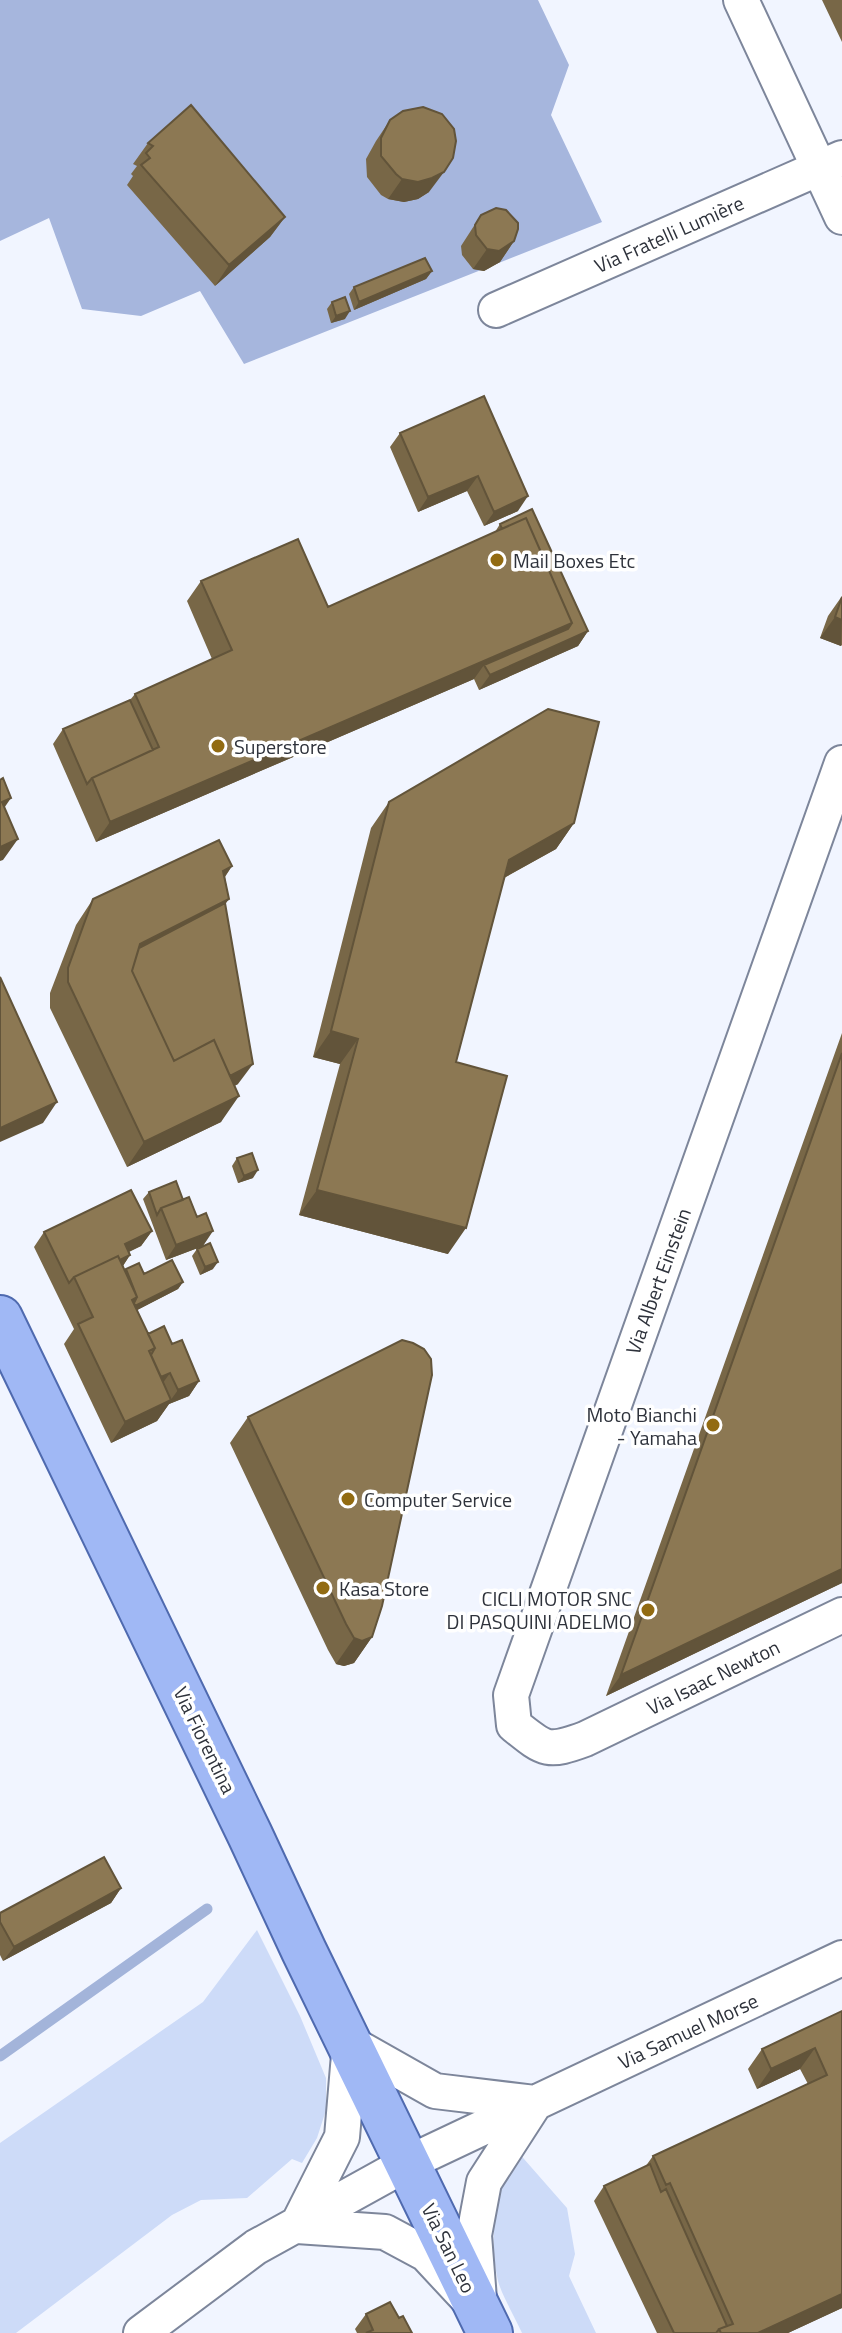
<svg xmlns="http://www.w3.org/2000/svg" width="842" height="2333" font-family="'Titillium Web',sans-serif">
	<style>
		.green { fill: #cddbf8 }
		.forest { fill: #a6b6dd }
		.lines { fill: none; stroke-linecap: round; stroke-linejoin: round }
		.stream { stroke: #a3b4da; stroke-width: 11 }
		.minor-casing { stroke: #7d869b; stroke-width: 38 }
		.major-casing { stroke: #4f6aaf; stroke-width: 48 }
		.minor { stroke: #fff; stroke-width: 34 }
		.major { stroke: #a0b8f5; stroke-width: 44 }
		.wall { fill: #786747 }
		.shaded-wall { fill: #62543a }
		.building { fill: #8c7853; stroke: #62543a; stroke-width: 2 }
		.poi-dot { fill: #926b12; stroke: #fff; stroke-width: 3 }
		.labels { text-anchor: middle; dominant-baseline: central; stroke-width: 7; stroke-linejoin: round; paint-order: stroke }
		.street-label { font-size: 20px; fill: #2e323b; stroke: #fff }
		.poi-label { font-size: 20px; fill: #2e323b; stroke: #fff; text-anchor: start }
	</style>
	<rect width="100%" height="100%" fill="#f1f5ff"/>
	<path class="green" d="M257,1930l43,86 26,62v32l-9,28 -15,25 -10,-4 -45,39 -46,2 -29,15 -156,118h-16v-190l203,-141z
		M517,2151l50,57 8,46 -6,22 27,57h-74c-7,-16 -19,-35 -24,-52 -10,-44 -3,-91 19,-130z"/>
	<path class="forest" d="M0,0h538l31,65 -18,50 51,107 -358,142 -44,-73 -59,25 -59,-7 -33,-91 -49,23z"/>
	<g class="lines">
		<path class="stream" d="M0,2056l207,-147"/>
		<g class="minor-casing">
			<path id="minor" d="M741,0l101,217
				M496,310l346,-152
				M842,763l-331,932 3,30c31,25 33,28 71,14l257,-124
				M350,2043l85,48 100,12 -51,79 -10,53 6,77 -54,-58 -41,-22 -88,-6 45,-89z
				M141,2333l115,-86 152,-84 434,-205"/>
		</g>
		<g class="major-casing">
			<path id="major" d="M0,1318l250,517 54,116 186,382"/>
		</g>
		<use href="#minor" class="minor"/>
		<use href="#major" class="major"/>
	</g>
	<path class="wall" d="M822,0h20v42z
		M390,120l39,72 -11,7 -14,3 -16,-3 -7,-4 -14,-18 -1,-18 10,-18z
		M148,143l137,74 -15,20 -55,49 -88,-101 6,-9 -2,-2 6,-8 -4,-2z
		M481,215l33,26 -14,21 -16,9 -11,-2 -11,-14 -1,-9z
		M432,271l-6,8 -72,31 -5,-16 5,-7z
		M332,302l13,17 -14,4 -4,-14z
		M484,396l34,115 -34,15 -17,-35 -49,21 -28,-65 10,-14z
		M500,524l88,107 -10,15 -99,44 -5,-11 -378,163 -43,-98 10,-15 67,-29 5,-6 77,-35 -25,-58 14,-20 127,26 167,-75z
		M842,596v49l-1,1 -21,-8 8,-22z
		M389,802l185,21 -18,26 -52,29 -48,184 -8,192 -149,-39 41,-151 -27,-7 58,-229z
		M232,866l-7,11 4,22 -4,4 13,181 -4,2 -13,36 -94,45 -77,-159v-15l26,-68 17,-26z
		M842,1033v550l-236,113z
		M237,1158l16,20 -15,5 -6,-17z
		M149,1192l34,8 20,46 -37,14 -23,-61z
		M152,1231l-11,15 -12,6 1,3 -7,11 2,5 1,-2 57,13 -5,7 -41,21 11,24 24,10 27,37 -10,15 -20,8 -12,17 -46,22 -47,-99 10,-15 -40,-82 10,-15z
		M197,1249l16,20 -13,6 -8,-19z
		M248,1417l124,220 -18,26 -10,3 -8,-2 -8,-14 -98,-207z
		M121,1888l-10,15 -108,58 -3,-6v-42z
		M842,2011v297l-54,25h-131l-63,-132 10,-15 41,-19 8,-11 155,-72 -8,-15 -43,20 -9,-20 14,-20z
		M366,2314l33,4 13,15h-55l-2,-4z"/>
	<path class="shaded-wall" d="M444,172l-15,20 -11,7 -14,3 -16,-3 14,-20z
		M285,217l-15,20 -55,49 14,-21z
		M514,241l-14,21 -16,9 -11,-2 14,-20z
		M432,271l-6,8 -72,31 5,-8z
		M350,311l-5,8 -14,4 5,-7z
		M478,476l-11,15 -49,21 10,-15z
		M528,496l-10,15 -34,15 10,-14z
		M835,617l7,3 -1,26 -21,-8z
		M572,623l-14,20 -74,22 -10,14 -378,163 14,-20z
		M588,631l-10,15 -99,44 11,-15z
		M11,798l-11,16 2,-12z
		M574,823l-18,26 -65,36 18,-25z
		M18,839l-15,21 -3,1v-14z
		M232,866l-18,26 9,-21z
		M229,899l-18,25 -79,41 8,-21z
		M331,1031l27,8 -18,25 -27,-7z
		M253,1064l-15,20 -28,15 15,-21z
		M239,1096l-18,26 -94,45 17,-25z
		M57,1102l-14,21 -43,19v-14z
		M258,1170l-5,8 -15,5 6,-7z
		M317,1190l149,38 -18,26 -149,-39z
		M152,1231l-11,15 -26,12 10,-14z
		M213,1231l-10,15 -37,14 10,-15z
		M130,1255l-10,15 -45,11z
		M218,1262l-5,7 -13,6 5,-8z
		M183,1282l-5,7 -60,31 14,-20z
		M170,1373l-10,14 -5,-7z
		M199,1381l-10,15 -20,8 -12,17 -46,22 14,-21 45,-21 8,-11z
		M842,1569v14l-236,113 15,-21z
		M372,1637l-18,26 -10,3 -8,-2 18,-26z
		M121,1888l-10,15 -108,58 11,-14z
		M815,2048l-15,21 -43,20 14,-20z
		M842,2294v14l-54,25h-30z"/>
	<path class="building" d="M191,105l94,112 -56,48 -88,-100 9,-7 -4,-5 7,-7 -5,-3z
		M423,107l19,7 12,15 2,12 -3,17 -9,14 -12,6 -14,4 -16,-3 -6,-5 -15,-18v-18l9,-18 13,-9z
		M496,208l10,2 12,13v6l-4,12 -15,10 -12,-2 -11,-14 -1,-10 6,-10z
		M425,258l7,13 -73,31 -5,-15z
		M345,297l5,14 -14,5 -4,-14z
		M484,396l44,100 -34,16 -16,-36 -50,21 -28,-64z
		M532,509l56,122 -98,44 -6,-10 84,-36 4,-6 -46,-105 -24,11 -2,-5z
		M526,518l46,105 -462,199 -18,-44 67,-31 -24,-53 97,-44 -31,-69 97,-42 30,68z
		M842,597v23l-7,-3z
		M130,700l23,50 -61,28 -5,6 -24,-55z
		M548,709l51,13 -25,101 -65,37 -53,202 51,14 -41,152 -149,-38 41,-151 -27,-8 58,-229z
		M3,778l8,20 -9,4 16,37 -18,8v-67z
		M219,840l13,26 -9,5 6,28 -89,45 -8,27 42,90 40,-21 25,56 -95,46 -76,-160v-14l25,-69z
		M225,903l28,161 -23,12 -16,-36 -40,21 -42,-90 7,-23z
		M0,977l57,125 -57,26z
		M842,1053v516l-221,106 15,-42z
		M252,1153l6,17 -14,6 -7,-18z
		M176,1181l7,19 -22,8 -4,7 -8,-23z
		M131,1190l21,41 -27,13 5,11 -10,5 -2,-4 -44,21 -5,6 -25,-51z
		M189,1197l8,20 9,-4 7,18 -37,14 -15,-37z
		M210,1243l8,19 -13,5 -8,-18z
		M118,1256l19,41 -5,3 23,48 -6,3 22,49 -46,22 -47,-98 15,-7 -19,-40z
		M172,1260l11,22 -48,24 -1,-3 3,-6 -11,-28 13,-6 5,11z
		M164,1326l8,18 10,-4 17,41 -21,9 -8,-17 -9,4 -10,-22 4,-7 -7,-14z
		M402,1340l11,3 11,6 7,10 1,16 -50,231 -10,31 -10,4 -8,-3 -8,-14 -98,-207z
		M104,1857l17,31 -107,59 -14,-25v-9z
		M842,2011v283l-84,39h-37l-2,-4 14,-5 -63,-141 -4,2 -13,-29 174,-81 -12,-27 -44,21 -9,-20z
		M650,2164l11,28 5,-3 61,137 -8,3 -3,4h-42l-70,-147z
		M390,2302l9,16 4,-2 9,17h-46l7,-3 -7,-16z"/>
	<g class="poi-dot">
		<circle cx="497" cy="560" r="8"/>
		<circle cx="218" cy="746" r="8"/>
		<circle cx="713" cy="1425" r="8"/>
		<circle cx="348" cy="1499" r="8"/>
		<circle cx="323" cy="1588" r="8"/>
		<circle cx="648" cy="1610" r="8"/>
	</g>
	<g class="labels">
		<g class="street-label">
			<text transform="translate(669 234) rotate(-24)">Via Fratelli Lumière</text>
			<text transform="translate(658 1281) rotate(-70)">Via Albert Einstein</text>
			<text transform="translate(713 1677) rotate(-26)">Via Isaac Newton</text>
			<text transform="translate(205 1740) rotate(64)">Via Fiorentina</text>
			<text transform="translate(688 2031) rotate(-25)">Via Samuel Morse</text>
			<text transform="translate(449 2248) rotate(64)">Via San Leo</text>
		</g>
		<g class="poi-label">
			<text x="513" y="560">Mail Boxes Etc</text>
			<text x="234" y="746">Superstore</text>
			<text x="697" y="1414" text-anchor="end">Moto Bianchi<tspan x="697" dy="23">- Yamaha</tspan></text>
			<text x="364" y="1499">Computer Service</text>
			<text x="339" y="1588">Kasa Store</text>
			<text x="632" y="1598" text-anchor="end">CICLI MOTOR SNC<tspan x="632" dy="23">DI PASQUINI ADELMO</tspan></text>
		</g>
	</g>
</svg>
